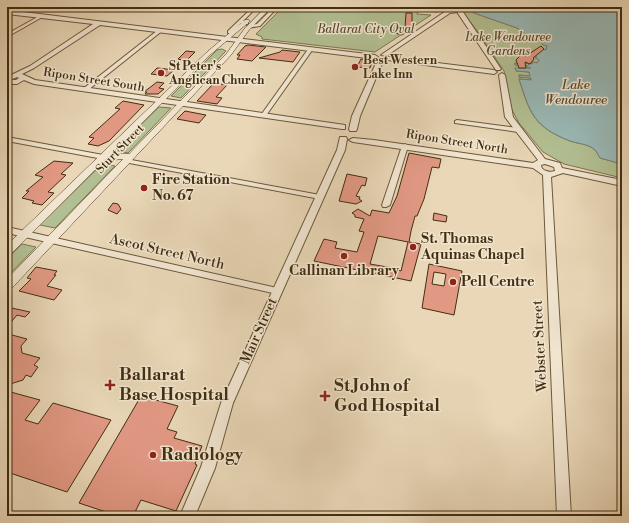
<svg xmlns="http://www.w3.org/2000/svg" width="629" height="523" font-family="'Libre Bodoni',serif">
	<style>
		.green { fill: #b2bf92; stroke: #7a7652 }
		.water { fill: #99b8b5; stroke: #768173 }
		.building { fill: #e29984; stroke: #422e11; fill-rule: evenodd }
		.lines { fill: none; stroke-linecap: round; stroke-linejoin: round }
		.minor-casing { stroke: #6c583a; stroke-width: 2 }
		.tertiary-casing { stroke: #6c583a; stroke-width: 2 }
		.secondary-casing { stroke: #422e11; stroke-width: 1 }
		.minor { fill: #f1e5d0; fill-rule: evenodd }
		.tertiary { fill: #f1e5d0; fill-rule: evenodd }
		.secondary { fill: #f1e5d0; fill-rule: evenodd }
		.poi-dot { fill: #8f2418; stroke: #f1e5d0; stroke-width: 1.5 }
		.labels { text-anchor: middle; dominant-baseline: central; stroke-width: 3; stroke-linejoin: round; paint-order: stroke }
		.far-park-label { font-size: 12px; font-style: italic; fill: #584b2b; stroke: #f1e5d0 }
		.far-poi-label { font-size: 12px; font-weight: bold; fill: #422e11; stroke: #f1e5d0; text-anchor: start }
		.far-street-label { font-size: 12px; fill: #422e11; stroke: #f1e5d0 }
		.far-water-label { font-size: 13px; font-style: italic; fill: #534a32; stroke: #f1e5d0 }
		.poi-label { font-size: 14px; font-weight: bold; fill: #422e11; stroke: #f1e5d0; text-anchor: start }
		.street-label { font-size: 14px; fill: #422e11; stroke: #f1e5d0 }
		.near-poi-label { font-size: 17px; font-weight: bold; fill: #422e11; stroke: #f1e5d0; text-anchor: start }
	</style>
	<rect width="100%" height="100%" fill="#e9d7b7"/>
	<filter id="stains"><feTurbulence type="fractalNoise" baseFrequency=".005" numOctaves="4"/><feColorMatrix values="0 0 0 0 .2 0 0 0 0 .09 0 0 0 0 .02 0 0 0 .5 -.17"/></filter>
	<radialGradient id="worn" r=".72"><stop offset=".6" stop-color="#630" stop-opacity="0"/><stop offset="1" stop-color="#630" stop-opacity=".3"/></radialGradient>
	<path class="green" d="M283,7h161l-7,5 -19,-2 -1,4 14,1 -56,37 -113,-13v-2l-6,-3z
		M459,7h8l7,6 43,15 10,7 10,-1 6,11h4l-1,5 -9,5 -8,-1 9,3 1,3 -2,3 -3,-1 -2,2 -9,-2 7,2 -1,2 -14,-3v2l16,2v1l-15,3 13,1 1,4 -11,-1v2l12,1v2l-12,-1c11,35 15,48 51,62 9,3 19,3 25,9 2,2 3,5 5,8l22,6v14l-58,-14 -21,-12 -24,-29 -7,-13 -8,-39 -26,-39z
		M222,49l4,2 -45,47 -10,-2 46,-46z
		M159,107l12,1 -43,45 -13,-3z
		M102,164l13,2 -60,62 -15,-3z
		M22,244l14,3 -29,30v-18z"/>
	<path class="water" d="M467,7h155v157l-22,-6c-2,-3 -3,-6 -5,-8 -6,-6 -16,-6 -25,-9 -36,-14 -40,-28 -51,-62l12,1v-2l-12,-1v-2l11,1 -1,-4 -13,-1 -1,-3h16l-16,-3v-2l13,3 1,-2 -13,-3 16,3 1,-1 -14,-5 18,5 2,-3 -4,-2 2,-1 -9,-3 2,-1 7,2 5,-6 4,1 1,-4 -4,-1 -6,-11 -10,1 -10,-7 -43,-15z"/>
	<path class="building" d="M406,13h6v15l-10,7 -10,-3 8,-5 5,1z
		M248,45l18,2 -14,14 -15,-2 3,-4h-3l8,-9z
		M541,46l3,3 -11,9 1,1 -4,5 -5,-2 1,6h-7l-3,-8 6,-6 4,2z
		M282,50l18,2 -7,10 -34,-4 21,-6z
		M186,51l9,1 -9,9 -8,-2z
		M361,59l12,1 -3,8 -13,-1z
		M157,68h1l16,2 -7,6 -16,-2z
		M157,82l7,1 -5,5 5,1 -6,5h-13l2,-2h-3z
		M214,83l13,2 -11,12 6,1 -5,6 -20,-3z
		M123,101l21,4 -35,36 -11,5 -10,-2 6,-6 -5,-1 31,-28 -5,-1z
		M185,111l21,4 -7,8 -22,-4z
		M409,153l32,6 -2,9 -7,-1 -8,32 -7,17h-2l-4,15 -2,11 12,2 -10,37 -97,-20 10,-22 13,3 -2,6 22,4 7,-20 -5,-1 5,-12 -9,-2v-2l-3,-2 6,-4 12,7 2,-6 17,3 8,-17zM378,236l30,6 -7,29 -8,-3 -23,-4z
		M54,161l19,2 -12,11 5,1 -18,17 6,1 -12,12 -10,-2 2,-2 -12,-3 7,-7h-3l17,-14 -8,-2z
		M347,174l20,4 -2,8 -3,-1 -6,11 4,1 -1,2 3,2 -6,3 -17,-3z
		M113,203l5,1 3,5 -4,5 -9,-4z
		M434,213l13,3 -1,6 -13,-2z
		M429,264l33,7 -8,44 -32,-7zM434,272l12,2 -2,12 -12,-2z
		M36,267l21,4 -3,4h2l-9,11 15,4 -8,10 -35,-9 12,-12 -4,-1z
		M7,307l23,5 -5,5 -8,-2 -10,12z
		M12,335l15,4 -6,7 1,7 18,5 -6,7 4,2 -7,10 -5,-2 -3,5 -16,5v-44z
		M7,391l33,9 -15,20 13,4 15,-21 58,17 -44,72 -60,-20z
		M141,396l37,10 -11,23 10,3 -3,6 28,8 -7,18 2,1 -21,46 -35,-11 -8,16h-15l-39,-13z"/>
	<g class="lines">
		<g class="minor-casing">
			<path id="minor" d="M253,7h4l-14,14 5,1v2l-7,-1 -9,10h-4v-2z
				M274,7h4l-18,19 -13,2v-2l10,-2z
				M41,15l3,1 -37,21v-3z
				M158,30l4,1 -74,59h-4v-2z
				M309,48l4,1 -48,68h-4v-2z
				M457,120l61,8 3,2 -3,2 -63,-9v-2z
				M7,137l96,18 3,2 -3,2 -96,-18z
				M405,144l3,2 -18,59 -4,2h-3l-1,-2 20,-59z
				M126,159l194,36 4,2 -4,2 -196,-37 -1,-1z
				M7,227l270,61 3,1 1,2 -1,2 -3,1 -270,-61z"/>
		</g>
		<g class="tertiary-casing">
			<path id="tertiary" d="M453,7h6l2,2 40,60 -1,1h-4l-39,-58 -7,1 -64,43 -5,-1 65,-44 9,-2z
				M7,10l368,45 3,2 -3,2 -275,-34 -66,43 -12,6 13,6 310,45v4h-3l-308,-45 -10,-4 -7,4h-10v-7l23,-11 63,-42 -86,-10zM17,77l2,1 -3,2h-6z
				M389,57l105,13 3,2 -3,2 -107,-14 -1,-1z
				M380,59l3,2 -23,55 -3,13 -1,2h-6l-1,-2 3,-13 25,-55z
				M502,73l3,2 8,42 32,42 15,4 2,5 60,12v6l-59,-13 -12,4 20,339h-14l-14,-341 -10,-7 -180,-26 -4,-2 4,-2 21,2 159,23 5,-3 -33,-43 -6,-42zM545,164l9,3 1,4c-5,2 -14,0 -14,-6z
				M340,137h6l1,2 -2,11 -112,253 -18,65 -20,48h-15l21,-49 20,-64 116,-253z"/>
		</g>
		<g class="secondary-casing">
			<path id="secondary" d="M266,7h6l-23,23 -18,25 -220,234 -4,1v-11l116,-120 -10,1 -5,-3 -97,97 -4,1v-10l200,-193 38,-32h4v2l-38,32 -98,98 2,2h14l98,-101 18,-25z"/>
		</g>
		<use href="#minor" class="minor"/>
		<use href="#tertiary" class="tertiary"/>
		<use href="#secondary" class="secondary"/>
	</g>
	<g class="poi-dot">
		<circle cx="355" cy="67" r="4"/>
		<circle cx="161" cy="73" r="4"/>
		<circle cx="144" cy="188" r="4"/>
		<circle cx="413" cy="247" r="4"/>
		<circle cx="344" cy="256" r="4"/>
		<circle cx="453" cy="282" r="4"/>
		<path d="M108 379h4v4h4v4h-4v4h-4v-4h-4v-4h4z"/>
		<path d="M323 390h4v4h4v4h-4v4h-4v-4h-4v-4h4z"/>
		<circle cx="153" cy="455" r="4"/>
	</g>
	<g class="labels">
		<g class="far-park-label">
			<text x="366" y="29">Ballarat City Oval</text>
			<text x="508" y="37">Lake Wendouree<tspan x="508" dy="14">Gardens</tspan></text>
		</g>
		<g class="far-poi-label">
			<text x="363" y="60">Best Western<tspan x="363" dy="14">Lake Inn</tspan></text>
			<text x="169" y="66">St Peter's<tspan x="169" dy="14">Anglican Church</tspan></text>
		</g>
		<g class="far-street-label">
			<text transform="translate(94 80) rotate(9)">Ripon Street South</text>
			<text transform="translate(457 142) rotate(9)">Ripon Street North</text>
			<text transform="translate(120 149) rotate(-46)">Sturt Street</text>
		</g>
		<g class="far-water-label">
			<text x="576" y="85">Lake<tspan x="576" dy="15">Wendouree</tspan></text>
		</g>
		<g class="poi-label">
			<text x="152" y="180">Fire Station<tspan x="152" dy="16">No. 67</tspan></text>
			<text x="421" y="239">St. Thomas<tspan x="421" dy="16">Aquinas Chapel</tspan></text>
			<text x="344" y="271" text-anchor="middle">Callinan Library</text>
			<text x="461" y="282">Pell Centre</text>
		</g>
		<g class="street-label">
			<text transform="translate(167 252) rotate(13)">Ascot Street North</text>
			<text transform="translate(259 331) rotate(-66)">Mair Street</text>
			<text transform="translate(540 346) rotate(-93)">Webster Street</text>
		</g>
		<g class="near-poi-label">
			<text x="119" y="375">Ballarat<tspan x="119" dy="20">Base Hospital</tspan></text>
			<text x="334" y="386">St John of<tspan x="334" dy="20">God Hospital</tspan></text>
			<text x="161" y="455">Radiology</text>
		</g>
	</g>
	<rect width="629" height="523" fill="none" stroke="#e9d7b7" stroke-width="24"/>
	<rect x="8" y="8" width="613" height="507" fill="none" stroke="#422e11" stroke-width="2"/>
	<rect x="12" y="12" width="605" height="499" fill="none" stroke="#422e11"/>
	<rect width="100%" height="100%" filter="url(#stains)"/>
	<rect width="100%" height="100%" fill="url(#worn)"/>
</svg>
